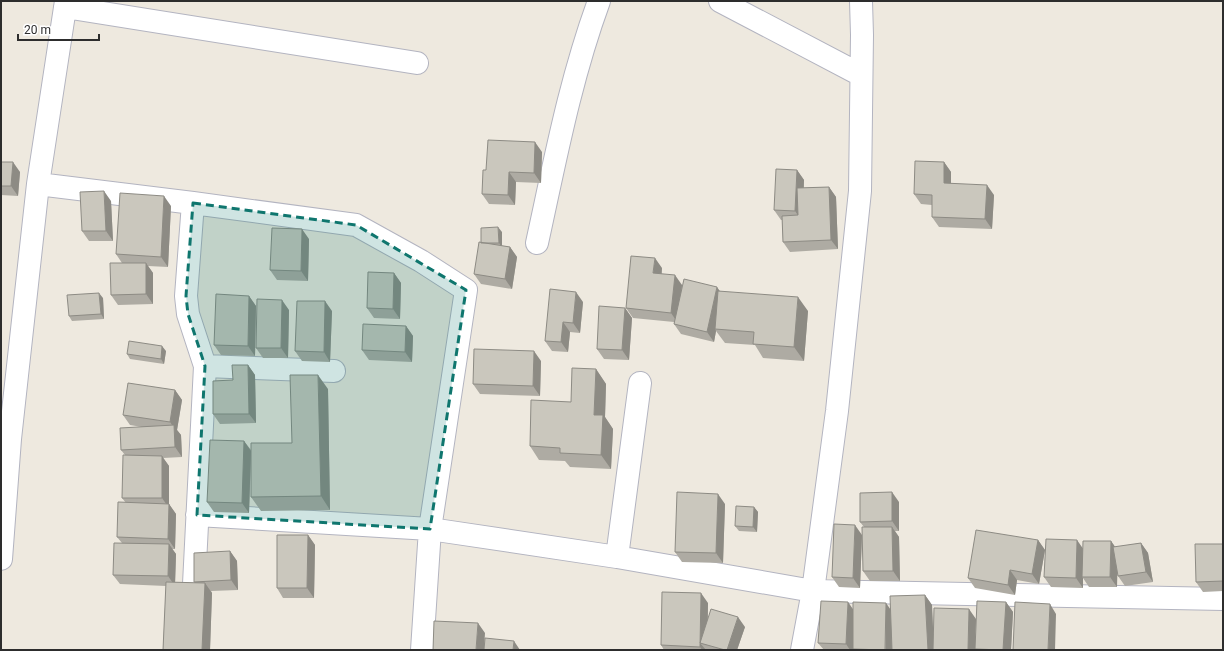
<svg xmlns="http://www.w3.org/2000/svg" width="1224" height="651" font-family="Roboto,sans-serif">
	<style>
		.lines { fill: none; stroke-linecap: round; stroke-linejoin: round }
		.street-casing { stroke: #b3b4c0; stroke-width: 24 }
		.street { stroke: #fff; stroke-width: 22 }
		.wall { fill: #aeaba3 }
		.shaded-wall { fill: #8d8b84 }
		.building { fill: #cac7bd; stroke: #8d8b84 }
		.marked { fill: #0f766e; fill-opacity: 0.2; stroke: #0f766e; stroke-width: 3; stroke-dasharray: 8 5; stroke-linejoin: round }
	</style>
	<rect width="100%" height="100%" fill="#eee9df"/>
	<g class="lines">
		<g class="street-casing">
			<path id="street" d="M720,1l141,74
				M65,7l352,56
				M38,184l155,19 163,22 65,36 45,29 -36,239 187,28 23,-174
				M193,203l-7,93 2,18 17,52 -11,218
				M537,243c18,-82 33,-163 62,-242
				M205,366l129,5
				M197,515l233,14 -8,121
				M617,557l196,34 410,8
				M1,559l9,-120 28,-255 28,-183
				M802,650l11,-59 24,-180 23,-220 2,-156 -1,-34"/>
		</g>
		<use href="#street" class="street"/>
	</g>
	<path class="wall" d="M542,152l-1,31 -25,-1 -1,23 -26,-1 -7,-10 4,-24z
		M1,162l19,10 -2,24 -17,-1z
		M944,162l7,10v11l43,12 -2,34 -53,-2 -7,-10v-12l-11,-1 -7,-10z
		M797,170l7,10v8l25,-1 7,10 2,52 -48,3 -7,-10 -1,-22h-1l-7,-10z
		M111,201l2,40h-24l-7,-10z
		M171,206l-3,61 -20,-1 5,7v31l-35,1 -7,-10 11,-32 -6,-9z
		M502,232v14l8,1 7,10 -5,32 -31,-5 -7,-10 7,-31z
		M309,239l-1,42 -31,-1 -7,-10z
		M662,268v6l20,11v5l37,1 89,20 -4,50 -41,-3 -8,-13 -30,-2 -9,-12 -2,11 -33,-8 -7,-10v-2l-41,-4 -7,-10z
		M394,273l7,10 -1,36 -26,-1 -7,-10z
		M249,296l7,10 -1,50 -34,-1 -7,-10z
		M103,298l1,21 -32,2 -3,-5z
		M583,302l-3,31 -10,-1 -2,20 -16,-1 -7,-10z
		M625,308l7,10 -3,42 -25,-1 -7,-10z
		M289,310l-1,48h-25l-7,-10z
		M332,311l-2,51 -28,-1 -7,-10z
		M406,326l7,10 -1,26 -43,-2 -7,-10z
		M166,351l-2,13 -34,-5 -3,-5z
		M541,361l-1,35 -60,-2 -7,-10z
		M248,365l7,10 1,48 -36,1 -7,-10 20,-34z
		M596,369l10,15 -1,33 8,12 -2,40 -41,-2 -5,-6 -26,-1 -9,-14 41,-44z
		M328,389l2,121 -69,1 -10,-14v-38l-2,54 -35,-1 -7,-10 37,-61 7,9 41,-7z
		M175,390l7,10 -5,30 4,5 1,22 -19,1 6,8v38l7,10 -1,35h-3l4,5 -1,28 20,1 -1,-1 36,-31 7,10 1,29 -27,1 1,2 -2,57h-47l3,-64 -46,-2 -7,-9 9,-32 -5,-6 9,-34 -4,-5 3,-43 -4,-5 21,-23 -12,-2 -7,-10z
		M899,502v29h-4l4,6 1,44h-30l-7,-10 1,-44 -4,-5z
		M725,504l-2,59 -41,-1 -7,-10z
		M754,507l4,5 -1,20 -18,-1 -4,-5z
		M308,535l7,10 -1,53h-31l-6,-10z
		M862,535l-2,53 -21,-1 -7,-10z
		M1038,540l7,10 -6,34 -22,-4 -2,15 -40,-7 -7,-10z
		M1111,541l4,6 26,-4 7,10 5,29 -28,4 -7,-10 -1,-6v17h-28l-6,-9v10l-32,-1 -7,-10 39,-29z
		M1223,544v47l-20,1 -7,-10z
		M925,595l7,10 1,29 43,-15 -1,16 31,-33 7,10 -2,38h-36v-1v1h-151l-6,-7 35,-33h38z
		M708,603v17l37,7 -8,23h-73l-3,-5z"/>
	<path class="shaded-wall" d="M535,142l7,10 -1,31 -7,-10z
		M13,162l7,10 -2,24 -7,-10z
		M944,162l7,10v21l-7,-10z
		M797,170l7,10 -2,41 -7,-10z
		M509,172l7,10 -1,23 -7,-10z
		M987,185l7,10 -2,34 -7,-10z
		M829,187l7,10 2,52 -7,-9z
		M104,191l7,10 2,40 -7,-10z
		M164,196l7,10 -3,61 -7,-10z
		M498,227l4,5v16l-3,-5z
		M302,229l7,10 -1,42 -7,-10z
		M510,247l7,10 -5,32 -7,-10z
		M655,258l7,10 -2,15 -7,-10z
		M146,263l7,10v31l-7,-10z
		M394,273l7,10 -1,36 -7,-10z
		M675,275l7,10 -4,38 -7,-10z
		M717,287l7,10 -9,32 1,2 -2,11 -7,-10z
		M576,292l7,10 -3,31 -7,-10z
		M99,293l4,5 1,21 -3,-5z
		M249,296l7,10 -1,50 -7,-10z
		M798,297l10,14 -4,50 -10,-14z
		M282,300l7,10 -1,48 -7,-10z
		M325,301l7,10 -2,51 -6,-10z
		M625,308l7,10 -3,42 -7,-10z
		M563,322l7,10 -2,20 -7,-10z
		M406,326l7,10 -1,26 -7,-10z
		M162,346l4,5 -2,13 -3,-5z
		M534,351l7,10 -1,35 -7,-10z
		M248,365l7,10 1,48 -7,-9z
		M596,369l10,15 -1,33 8,12 -2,40 -10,-14 -7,-40z
		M318,375l10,14 2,121 -9,-14z
		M175,390l7,10 -5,30 4,5 1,22 -7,-10 -1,-19 -4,-6z
		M244,441l7,10 -2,62 -7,-10z
		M162,456l7,10v42l-7,-10z
		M892,492l7,10v29l-7,-10z
		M718,494l7,10 -2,59 -7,-10z
		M169,504l7,10 -1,35 -7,-10z
		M754,507l4,5 -1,20 -4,-5z
		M855,525l7,10 -2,53 -7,-10z
		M892,527l7,10 1,44 -7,-10z
		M308,535l7,10 -1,53 -7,-10z
		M1038,540l7,10 -6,34 -7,-10z
		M1077,540l7,10 -2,27 1,1v10l-7,-10z
		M1111,541l7,10 -1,36 -7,-10z
		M1141,543l7,10 5,29 -7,-10z
		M169,544l7,10 -1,32 -7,-10z
		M230,551l7,10 1,29 -7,-10z
		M1010,570l7,10 -2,15 -7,-10z
		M205,583l7,10 -2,57h-8z
		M701,593l7,10 -1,42 -7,-2 6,7h-4l-2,-3z
		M925,595l7,10 2,45h-6z
		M848,602l7,10 -2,38h-3l-4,-6z
		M1006,602l7,10 -2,38h-8z
		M886,603l7,10v37h-7z
		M1050,604l6,10 -1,36h-7z
		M969,609l7,10 -1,31h-7z
		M738,617l7,10 -8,23h-10z
		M478,623l7,10 -1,17h-8z
		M514,641l6,9h-7z"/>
	<path class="building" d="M488,140l47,2 -1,31 -25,-1 -1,23 -26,-1 1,-24h3z
		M915,161l29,1v21l43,2 -2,34 -53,-2v-22l-18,-1z
		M1,162h12l-2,24h-10z
		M776,169l21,1 -2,41 -21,-1z
		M829,187l2,53 -48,2 -1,-26 16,-1 -1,-27z
		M104,191l2,40h-24l-2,-39z
		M120,193l44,3 -3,61 -45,-3z
		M498,227l1,16h-18v-15z
		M272,228l30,1 -1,42 -31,-1z
		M479,242l31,5 -5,32 -31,-5z
		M631,256l24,2 -2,15 22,2 -4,38 -45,-5z
		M110,263h36v31l-35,1z
		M368,272l26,1 -1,36 -26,-1z
		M684,279l33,8 -10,45 -33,-8z
		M550,289l26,3 -3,31 -10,-1 -2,20 -16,-1z
		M718,291l80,6 -4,50 -41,-3 1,-12 -39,-3z
		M99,293l2,21 -32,2 -2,-21z
		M216,294l33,2 -1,50 -34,-1z
		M257,299l25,1 -1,48h-25z
		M297,301h28l-1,51 -29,-1z
		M599,306l26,2 -3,42 -25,-1z
		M363,324l43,2 -1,26 -43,-2z
		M129,341l33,5 -1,13 -34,-5z
		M474,349l60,2 -1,35 -60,-2z
		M232,365h16l1,49h-36v-33l20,-1z
		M572,368l24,1 -2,46h9l-2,40 -41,-2v-5l-30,-2 1,-46 40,2z
		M290,375h28l3,121 -70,1v-54h41z
		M128,383l47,7 -5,32 -47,-7z
		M174,425l1,22 -54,3 -1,-22z
		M210,440l34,1 -2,62 -35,-1z
		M123,455l39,1v42h-40z
		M677,492l41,2 -2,59 -41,-1z
		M892,492v29l-32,1v-29z
		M118,502l51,2 -1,35 -51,-2z
		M736,506l18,1 -1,20 -18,-1z
		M834,524l21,1 -2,53 -21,-1z
		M862,527h30l1,44h-30z
		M976,530l62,10 -6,34 -22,-4 -2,15 -40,-7z
		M277,535h31l-1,53h-30z
		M1046,539l31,1 -1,38 -32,-1z
		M1083,541h28l-1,36h-28z
		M114,543l55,1 -1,32 -55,-1z
		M1141,543l5,29 -28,4 -5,-29z
		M1195,544h28v37l-27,1z
		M230,551l1,29 -37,2v-29z
		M166,582l39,1 -3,67h-39z
		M662,592l39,1 -1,54 -39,-2z
		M925,595l3,55h-36l-2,-54z
		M821,601l27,1 -2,42 -28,-1z
		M977,601l29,1 -3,48 -28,-1z
		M853,602l33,1 -1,47 -32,-1z
		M1015,602l35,2 -2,46h-35z
		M934,608l35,1 -1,41h-35z
		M711,609l27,8 -11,33h-2l-25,-7z
		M434,621l44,2 -2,27h-43z
		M485,638l29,3 -1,9h-29z"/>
	<path class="marked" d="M193,203l163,22 110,65 -36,239 -233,-14 8,-149 -17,-52 -2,-18z"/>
	<rect width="1224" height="651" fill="none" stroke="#2d2d2d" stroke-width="4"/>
	<path d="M18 34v6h81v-6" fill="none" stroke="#2d2d2d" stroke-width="2"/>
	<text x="24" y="34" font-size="12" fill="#2d2d2d" stroke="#ffffff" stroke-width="3" paint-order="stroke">20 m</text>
</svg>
